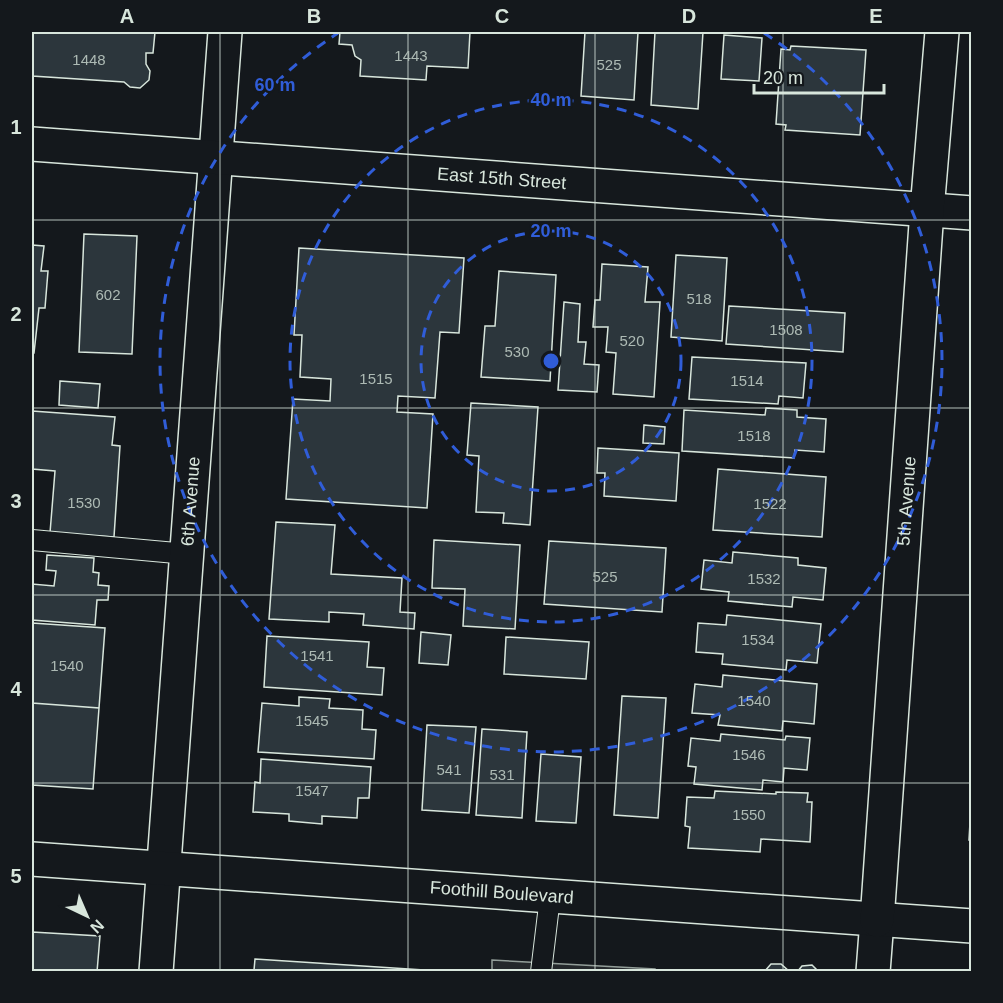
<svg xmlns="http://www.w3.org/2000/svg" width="1003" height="1003" font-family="Arial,sans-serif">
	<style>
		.parking { fill: #24282b; stroke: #939e99; stroke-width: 1.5 }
		.building { fill: #2c363c; stroke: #d8e6dc; stroke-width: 1.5 }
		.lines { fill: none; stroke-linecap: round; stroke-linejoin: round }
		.lane-casing { stroke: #d8e6dc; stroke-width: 22 }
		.street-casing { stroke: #d8e6dc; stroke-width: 36 }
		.secondary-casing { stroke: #d8e6dc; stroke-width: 36 }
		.lane { stroke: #14181c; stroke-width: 20 }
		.street { stroke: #14181c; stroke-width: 33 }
		.secondary { stroke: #14181c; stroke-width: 33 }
		.grid { fill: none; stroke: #d8e6dc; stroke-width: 1.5; stroke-opacity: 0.55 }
		.ring { fill: none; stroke: #305dd8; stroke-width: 3; stroke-dasharray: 10 8 }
		.labels { text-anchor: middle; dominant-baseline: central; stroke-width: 4.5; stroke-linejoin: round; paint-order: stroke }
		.number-label { font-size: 15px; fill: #adbab4 }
		.street-label { font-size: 18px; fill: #d8e6dc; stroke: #14181c }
		.centre { fill: #305dd8; stroke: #14181c; stroke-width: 3 }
		.ring-label { font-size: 18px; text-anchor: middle; font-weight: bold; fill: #305dd8; stroke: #14181c; stroke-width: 4.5; stroke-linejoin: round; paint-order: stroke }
		.neatline { fill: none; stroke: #d8e6dc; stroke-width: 2 }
		.grid-label { font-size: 20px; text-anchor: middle; font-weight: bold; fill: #d8e6dc }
	</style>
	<rect width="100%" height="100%" fill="#14181c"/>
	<path class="parking" d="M492,960l163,9v3h-163z"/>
	<path class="building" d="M32,32h123l-2,21h-7v11l4,7 -1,9 -9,8 -10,-1 -6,-5 -92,-6z
		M340,32h130l-2,36 -41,-2 -1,14 -66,-4 1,-16 -6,-4 -3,-11 -13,-1z
		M585,32h53l-4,68 -53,-4z
		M655,32h48l-5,77 -47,-4z
		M724,35l38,3 -3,43 -38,-2z
		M791,46l75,4 -6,85 -75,-5 1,-5 -10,-1 5,-75 9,1z
		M84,234l53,2 -5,118 -53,-2z
		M32,245l12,1 -3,25h7l-3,37h-6l-5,45h-2z
		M299,248l165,10 -5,75 -19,-1 -5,66 -37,-2 -1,16 36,2 -6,94 -141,-9 7,-100 37,2 1,-22 -31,-2 2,-42h-8z
		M676,255l51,3 -5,83 -51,-4z
		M602,264l46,3 -3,35h15l-6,95 -41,-3 3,-41 -10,-1 2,-25h-15l2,-27h5z
		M499,271l57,4 -6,106 -69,-4 4,-51h10z
		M564,302l16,2 -2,38h8l-2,22 15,1 -2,27 -39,-2z
		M729,306l116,7 -2,39 -117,-8z
		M692,357l114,6 -3,35 -24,-2 -1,8 -89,-5z
		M60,381l40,3 -2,24 -39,-3z
		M471,403l67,4 -8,118 -27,-2 1,-10 -28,-1 3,-56 -12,-1z
		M766,408l31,2v7l29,2 -2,33 -29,-2 -1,8 -112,-7 2,-41 81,5z
		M32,411l83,6 -3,28 8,1 -6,91 -64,-4 5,-62 -23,-2z
		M644,425l21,2 -1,17 -21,-1z
		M598,448l81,5 -3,48 -72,-5 1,-23h-8z
		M718,469l108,8 -4,60 -109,-7z
		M276,522l59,3 -4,49 71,4 -2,34 15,1 -1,16 -51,-4 1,-11 -35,-2v10l-60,-3z
		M434,540l86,5 -5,84 -52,-3 2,-37 -33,-1z
		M549,541l117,7 -4,64 -118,-8z
		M733,552l65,6v7l28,3 -3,32 -30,-3 -1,10 -64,-6 1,-9 -28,-3 3,-29 28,3z
		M47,555l47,3 -1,14 6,1 -1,12 11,1 -1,14h-11l-2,25 -63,-5v-36l22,2 2,-15 -10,-1z
		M727,615l94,9 -4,39 -30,-3 -1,10 -64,-6 1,-10 -27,-2 2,-29 28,2z
		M32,623l73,5 -6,80 -67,-5z
		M421,632l30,3 -3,30 -29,-2z
		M267,636l102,6 -2,25 17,1 -2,27 -118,-8z
		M506,637l83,5 -3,37 -82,-5z
		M723,675l94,9 -3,40 -31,-3 -1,10 -64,-6 2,-10 -28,-2 3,-29 27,3z
		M622,696l44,2 -8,120 -44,-3z
		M299,697l31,2 -1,9 34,2 -1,19 14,1 -2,29 -116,-7 4,-49 37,3z
		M32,703l67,5 -6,81 -61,-4z
		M427,725l49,2 -7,86 -47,-3z
		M482,729l45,3 -5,86 -46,-3z
		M721,734l64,6 1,-4 24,2 -3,32 -23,-2 -1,14 -20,-2 -1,10 -68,-6 2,-17 -8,-1 3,-28 29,3z
		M541,754l40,3 -5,66 -40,-2z
		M261,759l110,8 -2,31h-11l-1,20 -35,-2v8l-33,-3v-7l-36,-2 2,-30 5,1z
		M715,791l61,3v-2l32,1 -1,9h5l-2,40 -49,-3 -1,13 -72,-4 2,-21 -5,-1 2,-29 27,1z
		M971,805h1v35h-3z
		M32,932l68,4 -3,36h-65z
		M255,959l200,13h-214v-2h13z
		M771,964h10l9,8h-26z
		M812,965l7,7h-22l5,-6z"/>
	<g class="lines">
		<g class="lane-casing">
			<path id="lane" d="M32,540l155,14
				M541,972l9,-75"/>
		</g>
		<g class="street-casing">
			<g id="street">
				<path id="s1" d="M156,972l69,-940"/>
				<path d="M873,972l4,-52"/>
			</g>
		</g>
		<g class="secondary-casing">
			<g id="secondary">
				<path id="s2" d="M32,144l940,69"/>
				<path id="s3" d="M32,859l940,67"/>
				<path id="s4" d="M877,920l50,-710 15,-178"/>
			</g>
		</g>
		<use href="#lane" class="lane"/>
		<use href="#street" class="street"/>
		<use href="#secondary" class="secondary"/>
	</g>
	<path class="grid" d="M220,32v940M408,32v940M595,32v940M783,32v940M32,220h940M32,408h940M32,595h940M32,783h940"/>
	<g class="ring">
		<circle cx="551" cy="361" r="130"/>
		<circle cx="551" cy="361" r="261"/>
		<path d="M764 33A391 391 0 1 1 338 33"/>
	</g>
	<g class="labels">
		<g class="number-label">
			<text x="411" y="55">1443</text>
			<text x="89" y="59">1448</text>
			<text x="609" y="64">525</text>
			<text x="108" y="294">602</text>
			<text x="699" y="298">518</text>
			<text x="786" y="329">1508</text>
			<text x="632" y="340">520</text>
			<text x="517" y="351">530</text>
			<text x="376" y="378">1515</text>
			<text x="747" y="380">1514</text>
			<text x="754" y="435">1518</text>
			<text x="84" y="502">1530</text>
			<text x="770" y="503">1522</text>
			<text x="605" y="576">525</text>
			<text x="764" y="578">1532</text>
			<text x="758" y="639">1534</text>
			<text x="317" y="655">1541</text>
			<text x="67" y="665">1540</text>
			<text x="754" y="700">1540</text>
			<text x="312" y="720">1545</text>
			<text x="749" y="754">1546</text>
			<text x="449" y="769">541</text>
			<text x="502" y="774">531</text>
			<text x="312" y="790">1547</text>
			<text x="749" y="814">1550</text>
		</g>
		<g class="street-label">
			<text stroke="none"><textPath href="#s2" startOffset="471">East 15th Street</textPath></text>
			<text stroke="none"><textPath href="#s4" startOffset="420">5th Avenue</textPath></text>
			<text stroke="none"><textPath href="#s1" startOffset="472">6th Avenue</textPath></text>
			<text stroke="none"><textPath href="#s3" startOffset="471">Foothill Boulevard</textPath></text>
		</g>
	</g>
	<circle cx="551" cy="361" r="9" class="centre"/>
	<g class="ring-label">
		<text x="275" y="91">60 m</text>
		<text x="551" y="106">40 m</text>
		<text x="551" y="237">20 m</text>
	</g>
	<rect width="1003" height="1003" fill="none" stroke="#14181c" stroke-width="66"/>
	<g transform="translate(87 916) rotate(136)" stroke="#14181c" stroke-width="4.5" paint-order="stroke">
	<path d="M0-4.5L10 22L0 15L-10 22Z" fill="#d8e6dc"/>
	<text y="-9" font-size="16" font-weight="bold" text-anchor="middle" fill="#d8e6dc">N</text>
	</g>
	<path d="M754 84v9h130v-9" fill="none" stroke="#d8e6dc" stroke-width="3"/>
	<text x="763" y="84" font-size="18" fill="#d8e6dc" stroke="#14181c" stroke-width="4.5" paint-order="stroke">20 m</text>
	<rect x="33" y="33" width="937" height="937" class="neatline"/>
	<g class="grid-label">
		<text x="127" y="23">A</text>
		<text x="314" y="23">B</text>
		<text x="502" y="23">C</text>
		<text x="689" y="23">D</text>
		<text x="876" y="23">E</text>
		<text x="16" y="134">1</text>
		<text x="16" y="321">2</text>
		<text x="16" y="508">3</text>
		<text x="16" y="696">4</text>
		<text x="16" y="883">5</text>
	</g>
</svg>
